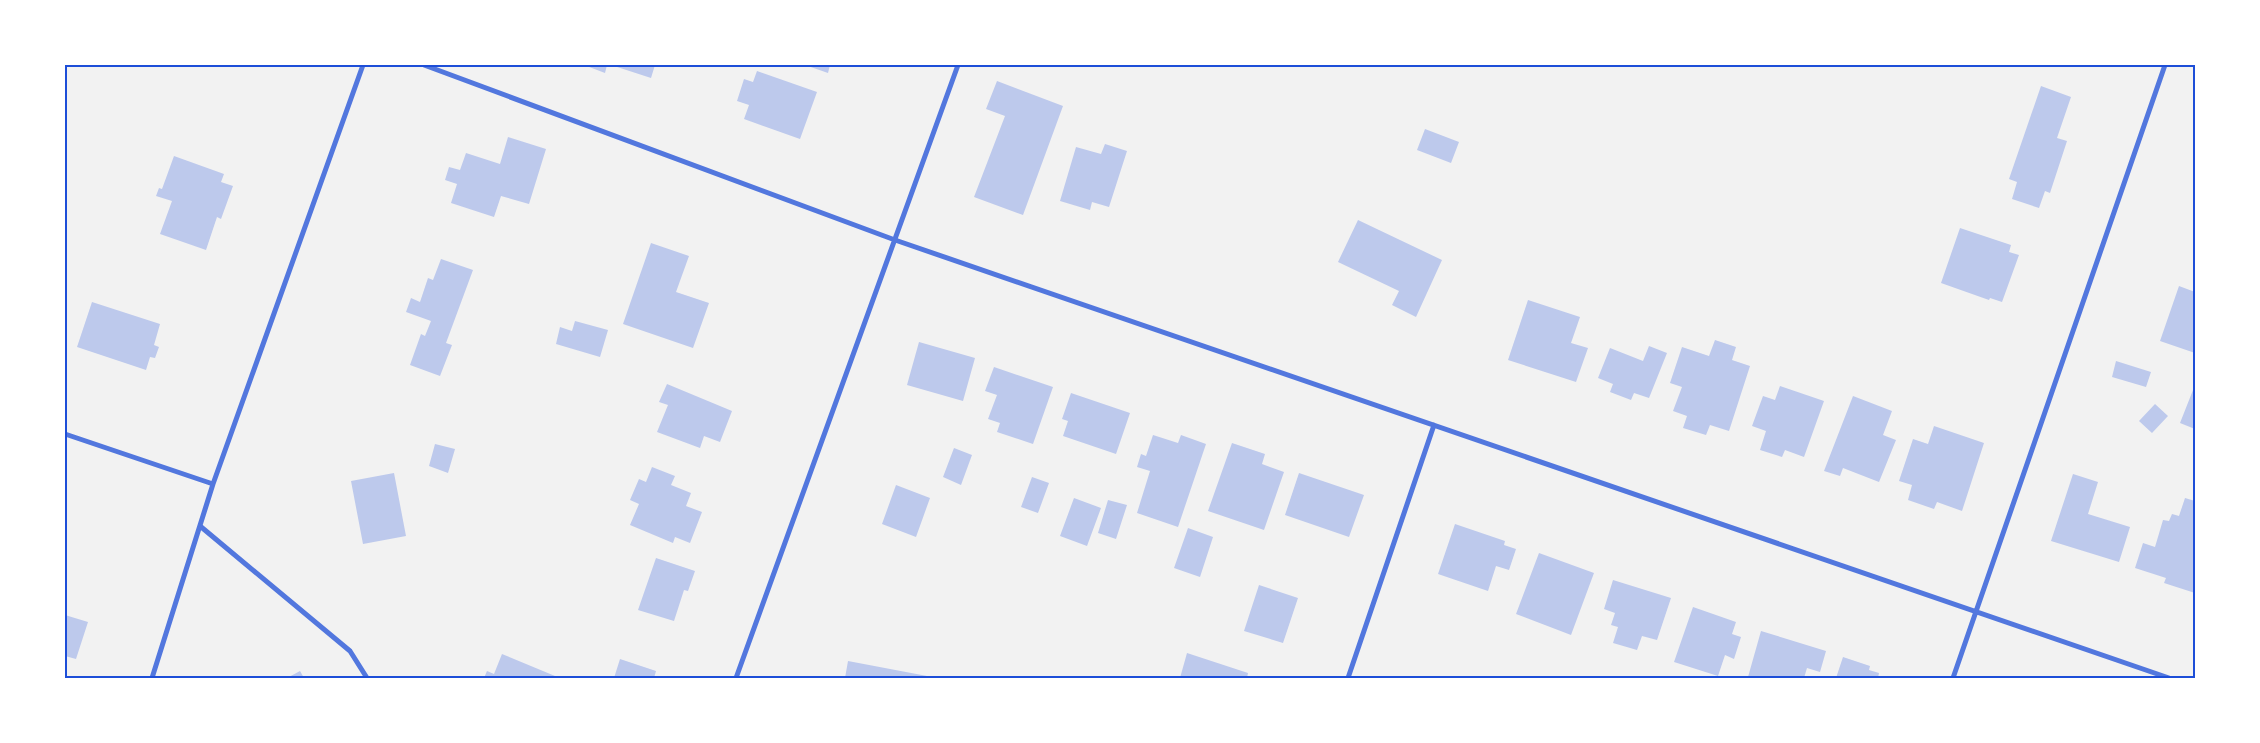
<svg xmlns="http://www.w3.org/2000/svg" width="2260" height="743" font-family="'Roboto Serif',serif">
	<style>
		.building { fill: #bdc9ec }
		.lines { fill: none; stroke-linecap: round; stroke-linejoin: round }
		.minor { stroke: #5277de; stroke-width: 5 }
		.neatline { fill: none; stroke: #1d4ed8; stroke-width: 2 }
	</style>
	<rect width="100%" height="100%" fill="#f2f2f2"/>
	<path class="building" d="M584,65h23l-2,8z
		M611,65h44l-4,13z
		M805,65h25l-2,8z
		M757,71l60,21 -17,47 -56,-20 5,-14 -12,-4 7,-22 9,3z
		M997,81l66,25 -40,109 -49,-18 31,-81 -19,-7z
		M2041,86l30,11 -14,41 10,3 -17,52 -5,-2 -6,17 -27,-9 5,-17 -8,-3z
		M1425,129l34,13 -8,21 -34,-13z
		M508,137l38,12 -17,55 -28,-8 -7,21 -43,-14 6,-19 -12,-4 4,-13 11,3 6,-17 34,11z
		M1105,144l22,7 -18,56 -17,-5 -2,8 -30,-9 16,-54 25,7z
		M174,156l50,18 -3,8 12,4 -12,33 -4,-2 -11,33 -46,-16 12,-33 -16,-5 3,-8 3,1z
		M1358,220l84,40 -26,57 -24,-12 7,-14 -61,-29z
		M1960,228l51,17 -2,7 10,3 -17,47 -12,-4 -1,2 -48,-17z
		M651,243l38,13 -13,36 33,11 -16,45 -70,-24z
		M441,259l32,11 -27,73 6,2 -12,31 -30,-11 11,-31 4,2 6,-15 -25,-9 5,-14 9,4 8,-24 5,2z
		M2179,286l16,6v61l-35,-12z
		M1528,300l52,17 -9,26 17,5 -12,34 -68,-22z
		M92,302l68,22 -6,21 5,2 -4,11 -5,-1 -4,13 -69,-23z
		M575,321l33,9 -8,27 -44,-13 4,-17 12,4z
		M1715,340l21,7 -4,13 18,6 -21,65 -19,-6 -4,10 -23,-7 4,-12 -14,-5 9,-24 -12,-4 12,-36 27,9z
		M919,342l56,16 -12,43 -56,-16z
		M1649,346l18,7 -18,45 -15,-5 -3,7 -21,-8 3,-8 -15,-6 12,-30 33,13z
		M2116,361l35,11 -5,15 -34,-10z
		M994,367l59,20 -20,57 -36,-12 3,-9 -12,-4 9,-24 -12,-4z
		M667,384l65,27 -12,31 -16,-6 -4,12 -43,-16 11,-27 -9,-3z
		M1780,386l44,15 -20,56 -19,-7 -3,7 -22,-7 6,-19 -14,-5 11,-30 12,4z
		M2193,390l2,1v38l-15,-6z
		M1071,393l59,20 -14,41 -53,-18 5,-15 -6,-2z
		M1853,396l39,15 -9,24 13,5 -17,42 -36,-14 -3,8 -16,-5z
		M2155,404l13,12 -16,17 -13,-12z
		M1934,426l50,17 -22,68 -25,-9 -3,7 -26,-9 4,-15 -13,-4 14,-42 15,5z
		M1153,435l25,8 3,-8 25,9 -28,83 -41,-14 13,-42 -13,-4 4,-13 5,2z
		M1232,443l33,11 -3,10 22,8 -20,58 -56,-19z
		M435,444l20,5 -7,24 -19,-7z
		M954,448l18,7 -11,30 -18,-8z
		M652,467l23,9 -4,9 20,8 -5,13 16,6 -12,31 -15,-6 -2,6 -43,-18 9,-21 -9,-4 9,-21 7,3z
		M394,473l12,63 -43,8 -12,-63z
		M1299,473l65,22 -15,42 -64,-22z
		M2073,474l25,8 -10,32 42,13 -11,35 -68,-21z
		M1032,477l17,6 -11,30 -17,-6z
		M896,485l34,13 -14,39 -34,-13z
		M1074,498l27,10 -14,38 -27,-10z
		M2185,498l10,3v92l-31,-10 2,-5 -31,-10 8,-25 12,4 8,-27 6,1 3,-7 7,2z
		M1108,500l19,5 -11,34 -18,-6z
		M1455,524l50,17 -1,4 12,4 -7,21 -13,-4 -8,25 -50,-17z
		M1188,528l25,9 -13,40 -26,-9z
		M1539,553l55,20 -23,62 -55,-21z
		M656,558l39,13 -7,20 -4,-1 -10,31 -36,-11z
		M1613,580l58,18 -14,42 -15,-4 -5,14 -24,-7 5,-16 -7,-2 4,-12 -11,-4z
		M1259,585l39,13 -15,45 -39,-12z
		M1693,607l43,15 -4,12 9,3 -7,22 -9,-4 -7,21 -44,-14z
		M65,615l23,7 -12,37 -11,-3z
		M1761,631l65,20 -6,21 -13,-4 -3,10 -56,-1z
		M1187,653l61,20 -1,5h-67z
		M502,654l53,22 -1,2h-70l3,-7 7,3z
		M1843,657l27,9 -1,4 10,3 -1,5h-42z
		M620,659l36,12 -2,7h-40z
		M848,661l79,15v2h-82z
		M300,671l4,7h-17z"/>
	<g class="lines">
		<path class="minor" d="M424,65l471,175 1274,438
			M65,434l148,50
			M200,526l150,125 17,27
			M152,678l61,-194 150,-419
			M736,678l222,-613
			M1348,678l86,-253
			M1953,678l212,-613"/>
	</g>
	<rect width="2260" height="743" fill="none" stroke="#ffffff" stroke-width="132"/>
	<rect x="66" y="66" width="2128" height="611" class="neatline"/>
</svg>
